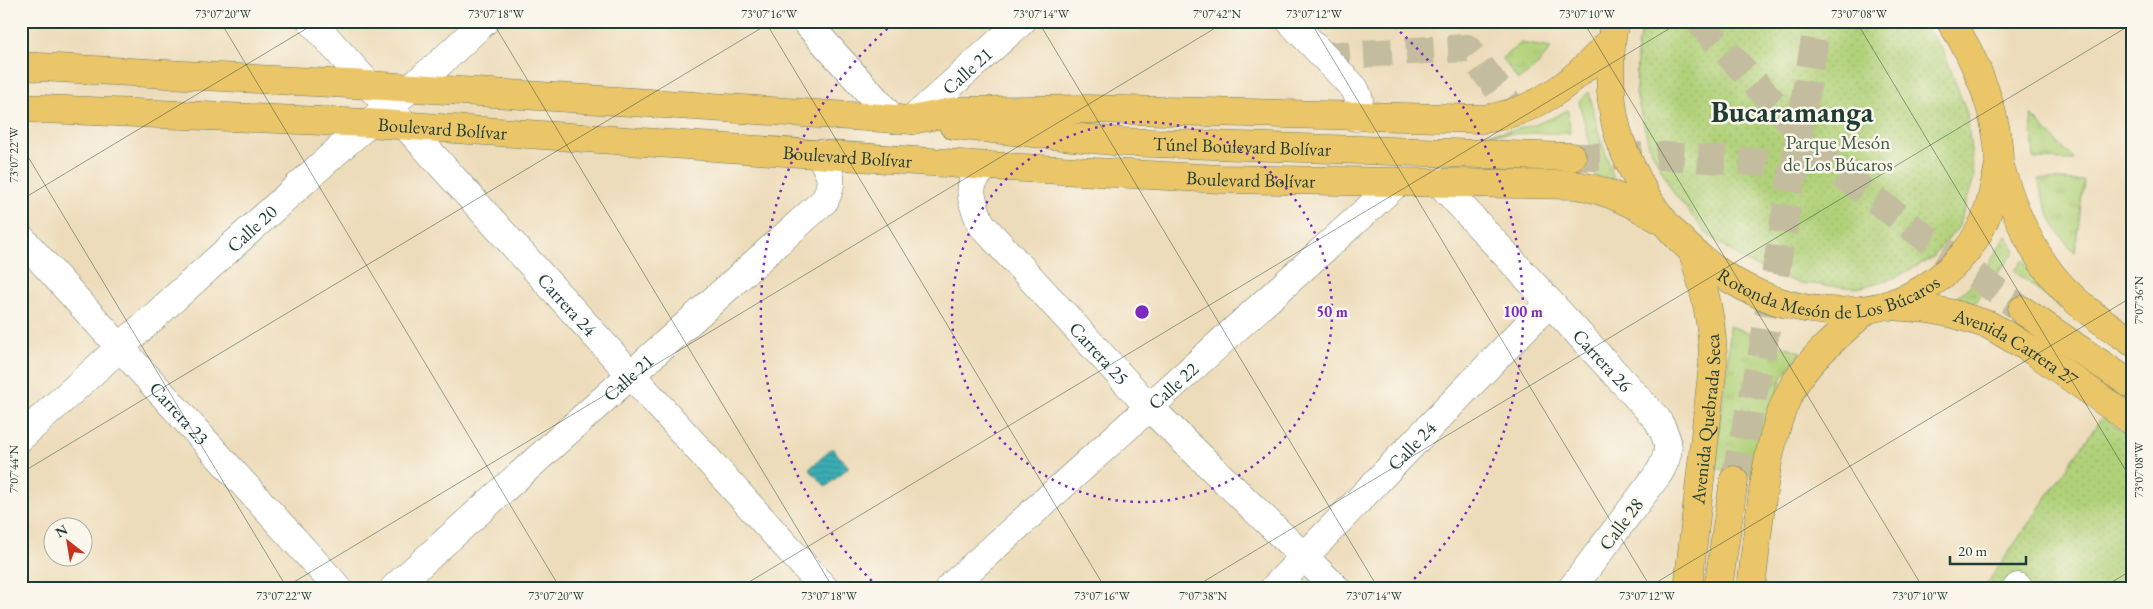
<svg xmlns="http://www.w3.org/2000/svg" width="2153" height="609" font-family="'EB Garamond',serif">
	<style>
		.grass { fill: url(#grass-tufts); stroke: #688756 }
		.park { fill: url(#park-dots); stroke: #688756 }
		.water { fill: url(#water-rules); stroke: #2d7574 }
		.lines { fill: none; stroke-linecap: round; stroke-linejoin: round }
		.minor-tunnel { stroke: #c4bc9f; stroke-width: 28; stroke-dasharray: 28 14; stroke-linecap: butt }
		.major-tunnel { stroke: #c4bc9f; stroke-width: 28; stroke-dasharray: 28 14; stroke-linecap: butt }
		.minor-casing { stroke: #677563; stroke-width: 29 }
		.major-casing { stroke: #677563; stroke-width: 29 }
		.highway-casing { stroke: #677563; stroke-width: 29 }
		.minor { stroke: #fff; stroke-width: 28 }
		.major { stroke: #ebc669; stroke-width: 28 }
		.highway { stroke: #ebc669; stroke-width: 28 }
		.ticks { fill: none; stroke: #1f3d34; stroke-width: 1; stroke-opacity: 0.45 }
		.ring { fill: none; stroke: #7b2cbf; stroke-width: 2.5; stroke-dasharray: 2.5 5 }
		.labels { text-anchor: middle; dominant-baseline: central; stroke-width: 5; stroke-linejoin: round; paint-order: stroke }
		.street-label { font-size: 19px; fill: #1f3d34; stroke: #fbf7ec }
		.park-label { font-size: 19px; fill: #3c5b42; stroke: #fbf7ec }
		.town-label { font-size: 29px; font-weight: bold; fill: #1f3d34; stroke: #fbf7ec }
		.centre { fill: #7b2cbf; stroke: #fbf7ec; stroke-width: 2.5 }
		.ring-label { font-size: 15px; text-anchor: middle; font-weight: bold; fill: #7b2cbf; stroke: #fbf7ec; stroke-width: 5; stroke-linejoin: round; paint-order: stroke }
		.neatline { fill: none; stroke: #1f3d34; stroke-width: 2 }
		.ticks-label { font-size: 12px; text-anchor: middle; fill: #1f3d34 }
	</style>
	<defs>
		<pattern id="grass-tufts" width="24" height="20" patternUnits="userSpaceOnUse" patternTransform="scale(1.25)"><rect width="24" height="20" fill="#b1d179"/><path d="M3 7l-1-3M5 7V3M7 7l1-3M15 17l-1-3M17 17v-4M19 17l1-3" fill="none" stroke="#98b469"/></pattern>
		<pattern id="park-dots" width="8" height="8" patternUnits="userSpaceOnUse" patternTransform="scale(1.25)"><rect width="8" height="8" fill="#b1d179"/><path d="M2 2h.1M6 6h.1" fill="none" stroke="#98b469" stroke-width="1.8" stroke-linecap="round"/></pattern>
		<pattern id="water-rules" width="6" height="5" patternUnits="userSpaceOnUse" patternTransform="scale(1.25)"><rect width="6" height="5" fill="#3badb4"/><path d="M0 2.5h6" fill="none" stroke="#318e93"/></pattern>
	</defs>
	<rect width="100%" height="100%" fill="#fbf7ec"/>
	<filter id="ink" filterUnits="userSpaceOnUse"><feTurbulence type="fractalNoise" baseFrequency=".02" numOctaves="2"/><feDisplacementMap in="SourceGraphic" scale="10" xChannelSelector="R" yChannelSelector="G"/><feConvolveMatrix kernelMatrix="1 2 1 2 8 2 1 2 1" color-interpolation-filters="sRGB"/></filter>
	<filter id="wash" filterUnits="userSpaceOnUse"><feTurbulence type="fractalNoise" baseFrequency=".0096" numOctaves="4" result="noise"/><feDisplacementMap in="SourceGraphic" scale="20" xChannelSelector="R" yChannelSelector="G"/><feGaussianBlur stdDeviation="1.12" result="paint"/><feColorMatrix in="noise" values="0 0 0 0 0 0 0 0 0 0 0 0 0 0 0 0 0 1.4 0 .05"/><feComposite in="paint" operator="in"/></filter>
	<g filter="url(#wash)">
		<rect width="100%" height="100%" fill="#eddcba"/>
		<path class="grass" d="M1521,43l30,5 -17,21 -16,11 -16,-22z
			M1589,92l9,38 16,50 -19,-4 -4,-28 -12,-47z
			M1568,110l2,23 -88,1c36,-4 54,-7 86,-24z
			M2031,115l43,45 -40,-1z
			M2038,179l46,2 -9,72c-20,-20 -31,-46 -37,-74z
			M2006,235l9,16 -41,53 -18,-6c23,-18 36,-37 50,-63z
			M2023,260l11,19 28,30 -48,-38z
			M1729,326l72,26 -19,26 -28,96 -41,-6 15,-103z"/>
		<path class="park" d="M1646,21h275l23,31 23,62 7,64 -16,50 -26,30 -38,20 -36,10 -60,-5 -52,-21 -40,-29 -33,-41 -24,-46 -13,-52 1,-49z
			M2102,417l30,21v150h-148z"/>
		<path class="water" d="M832,448l17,19 -23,20 -17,-18z"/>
	</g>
	<g filter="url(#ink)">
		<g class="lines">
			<path class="minor-tunnel" d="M1322,56l145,-8 49,65"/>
			<path class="major-tunnel" d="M1698,21l135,147 189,142
				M1572,157l93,-1 147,10
				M1734,480l26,-115 58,-344"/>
			<g class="minor-casing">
				<g id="minor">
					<path id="s1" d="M311,21l513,567"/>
					<path d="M805,21l88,98"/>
					<path d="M1290,21l65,68 4,10 -3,18"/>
					<path id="s2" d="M912,120l110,-99"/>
					<path id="s3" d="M988,166c-25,16 -17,33 -7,58l168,183 187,181"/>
					<path id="s4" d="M1439,182l218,237c13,22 15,32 2,54l-87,115"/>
					<path id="s5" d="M21,238l317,350"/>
					<path id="s6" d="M21,437l326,-295 93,-79 45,-42"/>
					<path id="s7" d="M394,588l431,-388c10,-22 5,-25 -5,-46"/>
					<path id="s8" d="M949,588l449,-406"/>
					<path id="s9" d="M1274,588l275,-285"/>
					<path d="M2017,588l1,-1"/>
				</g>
			</g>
			<g class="major-casing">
				<g id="major">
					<path d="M21,66l347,19 544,35 45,-9 128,-2 397,10c56,-6 91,-37 128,-77"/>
					<path id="s10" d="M21,108l347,15 620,43 232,13 356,6c32,5 60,20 88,37"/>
					<path id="s11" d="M953,125l169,17 450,15"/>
					<path d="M2022,310l110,75"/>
					<path id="s12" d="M1688,588l25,-224c0,-41 -8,-73 -20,-111"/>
					<path d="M1718,588l16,-108"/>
					<path d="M1751,588c8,-59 13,-153 43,-203 18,-29 46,-51 71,-74"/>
				</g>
			</g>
			<g class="highway-casing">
				<g id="highway">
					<path id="s13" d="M1615,21c-8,32 -6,90 6,121 3,10 8,20 13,30 16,38 46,71 79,96 78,56 183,64 250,-13 19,-22 27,-45 32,-73 2,-7 4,-14 4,-20 0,-44 -23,-105 -49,-141"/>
					<path d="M2000,166c13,44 32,91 65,124 19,20 44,36 67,52"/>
					<path id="s14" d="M1891,306l38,3 25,5 35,11 46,27 97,69"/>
				</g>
			</g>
			<use href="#minor" class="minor"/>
			<use href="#major" class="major"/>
			<use href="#highway" class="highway"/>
		</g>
	</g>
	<path class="ticks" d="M220,21l340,567M492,21l341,567M765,21l340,567M1038,21l340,567M1310,21l341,567M1583,21l340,567M1856,21l276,460M2128,21l4,6M21,145l266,443M21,200l298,-179M21,473l752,-452M284,588l943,-567M739,588l943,-567M1193,588l939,-564M1647,588l485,-291M2102,588l30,-18"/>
	<g class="ring">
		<circle cx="1142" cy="312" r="190"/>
		<path d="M877 586A381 381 0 0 1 895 22M1389 22A381 381 0 0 1 1407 586"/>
	</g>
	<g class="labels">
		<g class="street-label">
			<text stroke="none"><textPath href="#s2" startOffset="74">Calle 21</textPath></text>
			<text stroke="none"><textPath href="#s10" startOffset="422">Boulevard Bolívar</textPath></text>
			<text stroke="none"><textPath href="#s11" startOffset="290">Túnel Boulevard Bolívar</textPath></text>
			<text stroke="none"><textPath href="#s10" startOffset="828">Boulevard Bolívar</textPath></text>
			<text stroke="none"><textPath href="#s10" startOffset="1232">Boulevard Bolívar</textPath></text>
			<text stroke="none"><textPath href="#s6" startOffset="311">Calle 20</textPath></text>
			<text stroke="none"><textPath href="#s13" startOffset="405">Rotonda Mesón de Los Búcaros</textPath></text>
			<text stroke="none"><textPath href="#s1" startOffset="382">Carrera 24</textPath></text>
			<text stroke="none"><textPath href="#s14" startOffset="134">Avenida Carrera 27</textPath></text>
			<text stroke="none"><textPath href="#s3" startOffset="241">Carrera 25</textPath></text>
			<text stroke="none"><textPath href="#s4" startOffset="242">Carrera 26</textPath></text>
			<text stroke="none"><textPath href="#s7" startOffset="315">Calle 21</textPath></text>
			<text stroke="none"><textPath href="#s8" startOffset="302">Calle 22</textPath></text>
			<text stroke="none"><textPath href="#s5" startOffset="236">Carrera 23</textPath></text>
			<text stroke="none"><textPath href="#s12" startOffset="170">Avenida Quebrada Seca</textPath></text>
			<text stroke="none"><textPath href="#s9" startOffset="198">Calle 24</textPath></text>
			<text transform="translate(1621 524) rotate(-53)">Calle 28</text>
		</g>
		<g class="park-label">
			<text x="1838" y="142">Parque Mesón<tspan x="1838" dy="22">de Los Búcaros</tspan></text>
		</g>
		<g class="town-label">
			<text x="1792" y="112">Bucaramanga</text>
		</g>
	</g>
	<circle cx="1142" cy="312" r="8" class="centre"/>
	<g class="ring-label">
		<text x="1332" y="317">50 m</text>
		<text x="1523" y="317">100 m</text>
	</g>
	<rect width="2153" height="609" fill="none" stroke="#fbf7ec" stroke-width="55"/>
	<g transform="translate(68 542) rotate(329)"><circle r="24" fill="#fbf7ec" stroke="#a3ada2"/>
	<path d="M0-4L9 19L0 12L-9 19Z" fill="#c8321e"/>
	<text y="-8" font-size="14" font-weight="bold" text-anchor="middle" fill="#1f3d34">N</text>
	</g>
	<path d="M1950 556v8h76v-8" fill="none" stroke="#1f3d34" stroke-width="2.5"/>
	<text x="1958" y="556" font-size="15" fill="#1f3d34" stroke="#fbf7ec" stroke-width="4" paint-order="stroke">20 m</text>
	<rect x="28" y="28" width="2098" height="554" class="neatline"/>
	<g class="ticks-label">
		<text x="223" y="18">73°07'20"W</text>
		<text x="496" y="18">73°07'18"W</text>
		<text x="769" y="18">73°07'16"W</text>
		<text x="1041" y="18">73°07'14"W</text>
		<text x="1217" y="18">7°07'42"N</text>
		<text x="1314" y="18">73°07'12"W</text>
		<text x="1587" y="18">73°07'10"W</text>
		<text x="1859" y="18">73°07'08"W</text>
		<text transform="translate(14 155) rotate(-90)" y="4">73°07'22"W</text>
		<text transform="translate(2139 300) rotate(-90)" y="4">7°07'36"N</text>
		<text transform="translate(14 469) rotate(-90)" y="4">7°07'44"N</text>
		<text transform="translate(2139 470) rotate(-90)" y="4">73°07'08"W</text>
		<text x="284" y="600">73°07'22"W</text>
		<text x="556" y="600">73°07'20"W</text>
		<text x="829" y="600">73°07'18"W</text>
		<text x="1102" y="600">73°07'16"W</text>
		<text x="1203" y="600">7°07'38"N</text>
		<text x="1374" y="600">73°07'14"W</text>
		<text x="1647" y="600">73°07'12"W</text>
		<text x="1920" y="600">73°07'10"W</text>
	</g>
</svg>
